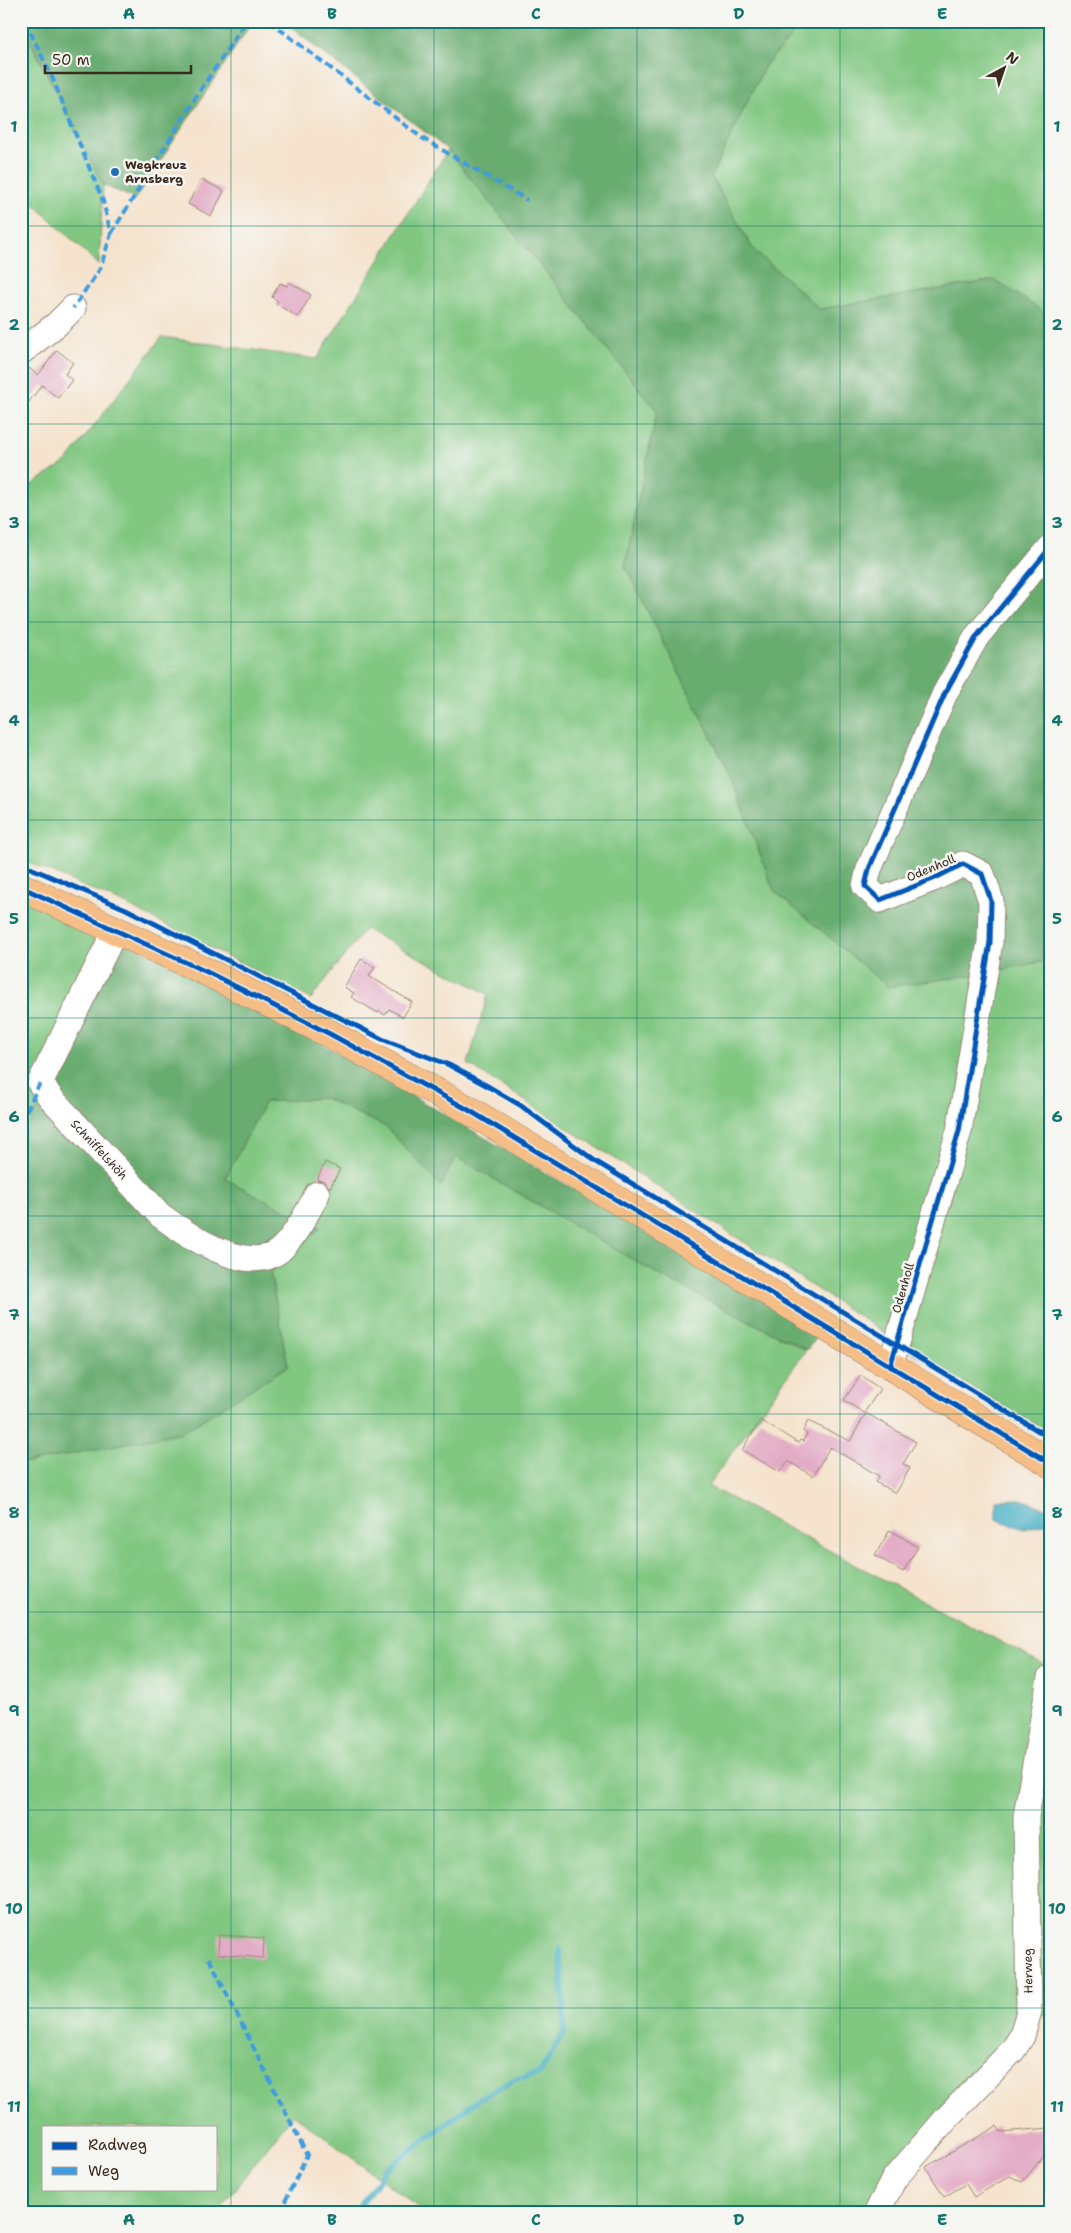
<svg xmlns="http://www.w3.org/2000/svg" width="1071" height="2233" font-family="'Shantell Sans',sans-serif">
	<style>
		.green { fill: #81c782; stroke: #5e7850; fill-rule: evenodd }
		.forest { fill: #68ac70; stroke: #526b47 }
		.water { fill: #46afc5; stroke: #406c72 }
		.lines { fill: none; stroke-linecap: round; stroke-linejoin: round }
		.stream { stroke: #46afc5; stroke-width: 5.5 }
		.building { fill: #e3acc6 }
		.minor-casing { stroke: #988676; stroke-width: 27 }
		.major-casing { stroke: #988676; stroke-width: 29 }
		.minor { stroke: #fff; stroke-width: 25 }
		.major { stroke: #f6be87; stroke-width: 28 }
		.quiet { stroke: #3f9ce0; stroke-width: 4; stroke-dasharray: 8 4; stroke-linecap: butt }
		.cycleway-casing { stroke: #f6f6f2; stroke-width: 8 }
		.cycleway { stroke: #0057b8; stroke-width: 5 }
		.grid { fill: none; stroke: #0f766e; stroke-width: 1; stroke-opacity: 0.55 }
		.poi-dot { fill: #1f6fb2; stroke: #f6f6f2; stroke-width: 2 }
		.labels { text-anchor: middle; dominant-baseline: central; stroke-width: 5; stroke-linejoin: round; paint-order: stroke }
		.poi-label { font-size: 12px; font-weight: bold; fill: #3b2a1e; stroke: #f6f6f2; text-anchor: start }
		.street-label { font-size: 12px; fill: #3b2a1e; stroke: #f6f6f2 }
		.neatline { fill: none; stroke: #0f766e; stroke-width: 2 }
		.grid-label { font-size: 16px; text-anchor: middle; font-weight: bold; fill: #0f766e }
	</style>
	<rect width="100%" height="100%" fill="#f6f6f2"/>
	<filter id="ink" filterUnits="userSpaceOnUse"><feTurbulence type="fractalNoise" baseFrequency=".02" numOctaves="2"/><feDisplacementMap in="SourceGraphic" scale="10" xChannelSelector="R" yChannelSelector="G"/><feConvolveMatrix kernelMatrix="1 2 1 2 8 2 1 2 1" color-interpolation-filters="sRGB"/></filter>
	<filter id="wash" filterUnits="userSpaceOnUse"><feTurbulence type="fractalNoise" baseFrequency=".0096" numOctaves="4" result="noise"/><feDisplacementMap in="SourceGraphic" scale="20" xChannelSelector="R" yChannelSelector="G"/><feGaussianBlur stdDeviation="1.12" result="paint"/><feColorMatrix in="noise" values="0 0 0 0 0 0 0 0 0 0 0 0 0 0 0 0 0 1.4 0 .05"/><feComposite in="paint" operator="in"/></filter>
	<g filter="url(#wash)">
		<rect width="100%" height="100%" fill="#f5e3cd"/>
		<path class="green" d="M805,21h245v295l-56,-36 -174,29 -67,-60 -42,-73 54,-110z
			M21,23l82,162 -4,80 -78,-73z
			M448,150l209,261 -32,155 105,208 44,117 207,83 -25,156 -62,209 -426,-275 20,-70 -123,-65 -54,70 -186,-95 -104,-45v-367l45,-30 96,-125 155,22z
			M21,897l100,41 -100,204z
			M1050,959v474l-149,-87 86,-373z
			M325,1098l61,29 55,59 15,-30 202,118 148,76 -98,136 338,180 -23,118 -5,250 -144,178h-449l-132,-98 -76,98h-196v-753l6,4 261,-97 -18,-94 50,-44 -95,-49 39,-77zM44,2127h172v62h-172z
			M1050,1704v311l-16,-1v-228z"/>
		<path class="forest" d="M21,21h232l-118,178 -32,-14z
			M282,21h523l-40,45 -54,110 42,73 67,60 175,-29 55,36v644l-69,14 -93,13 -114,-96 -44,-117 -105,-208 32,-155 -209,-261z
			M121,938l196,103 503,290 -13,19 -148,-75 -203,-118 -15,29 -55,-59 -61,-29 -60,4 -40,77 95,49 -50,44 18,94 -105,66 -156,31 -6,-4v-317z"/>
		<path class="water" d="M1021,1499l26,10 1,14 -24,6 -28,-10v-19z"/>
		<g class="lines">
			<path class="stream" d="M356,2212l30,-43 93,-70 37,-20 24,-6 25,-43 -5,-81"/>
		</g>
		<g id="blocks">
			<path class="building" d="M201,179l23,12 -13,25 -23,-12z
				M289,282l22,13 -13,22 -22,-13 2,-3 -6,-4 8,-14 7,3z
				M57,350l16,13 -8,11 7,6 -14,18 -16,-13 -21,27v-46l4,-1 13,10z
				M361,959l14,8 -6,9 43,26 -9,15 -14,-8 -4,6 -6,-4 -1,2 -27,-16 3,-4 -10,-6z
				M325,1162l15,7 -10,19 -6,-7 -7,-1z
				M861,1375l19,14 -16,24 -20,-13z
				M866,1413l50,29 -13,22 7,4 -14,25 -21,-11 4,-6 -49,-29 -17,29 -25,-15 -8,11 -38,-22 18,-30 38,23 2,-3 3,1 4,-7 -4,-3 5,-10 42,20z
				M890,1530l28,17 -15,25 -28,-17z
				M219,1935l45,3 -1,20 -45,-4z
				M997,2126l4,6 49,-4v21l-28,33 -12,-6 -36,21 -8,-13 -22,13 -18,-30z"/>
		</g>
	</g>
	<g filter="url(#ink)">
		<use href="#blocks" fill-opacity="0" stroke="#988676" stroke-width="1"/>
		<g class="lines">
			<g class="minor-casing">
				<g id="minor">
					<path d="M21,352l36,-28 16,-16"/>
					<path id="s1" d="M116,929l-76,154 11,15 109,117c25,19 87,61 119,36 14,-12 30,-41 38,-57"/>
					<path d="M890,1367l69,-236 31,-189 1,-41 -9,-27 -19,-10 -30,15 -53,21 -15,-14 4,-17 76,-176 32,-57 73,-88"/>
					<path d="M877,2212l17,-33 53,-61 66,-68 9,-14 7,-25 -3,-195 24,-138"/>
				</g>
			</g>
			<g class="major-casing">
				<path id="major" d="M21,887l188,86 121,61 137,75 583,354"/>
			</g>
			<use href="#minor" class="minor"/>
			<use href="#major" class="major"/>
			<path class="quiet" d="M25,21l27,56 51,124 8,33 -11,35 -27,39
				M269,21l153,117 105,62
				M111,234l83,-134 52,-79
				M21,1122l19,-39
				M209,1958l98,197 -27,57"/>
			<g class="cycleway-casing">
				<path id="cycleway" d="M21,864l105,45 256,130 67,26 35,19 36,21 75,56 455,277
					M21,887l188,86 121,61 137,75 583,354
					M890,1367l69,-236 31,-189 1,-41 -9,-27 -19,-10 -30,15 -53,21 -15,-14 4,-17 76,-176 32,-57 73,-88"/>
			</g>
			<use href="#cycleway" class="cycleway"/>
		</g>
	</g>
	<path class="grid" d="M231,21v2191M434,21v2191M637,21v2191M840,21v2191M21,226h1029M21,424h1029M21,622h1029M21,820h1029M21,1018h1029M21,1216h1029M21,1414h1029M21,1612h1029M21,1810h1029M21,2008h1029"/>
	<circle class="poi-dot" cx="115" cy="172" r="5"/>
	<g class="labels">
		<g class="poi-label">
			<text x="125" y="165">Wegkreuz<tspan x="125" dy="14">Arnsberg</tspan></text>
		</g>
		<g class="street-label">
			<text transform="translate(931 868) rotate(-23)">Odenholl</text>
			<text stroke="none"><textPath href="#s1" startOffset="261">Schniffelshöh</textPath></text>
			<text transform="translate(903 1288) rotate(-74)">Odenholl</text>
			<text transform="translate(1028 1971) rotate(-91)">Herweg</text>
		</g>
	</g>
	<rect width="1071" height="2233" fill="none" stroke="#f6f6f2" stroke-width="55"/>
	<rect x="42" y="2126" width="175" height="65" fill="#f6f6f2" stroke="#aba49d"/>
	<rect x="52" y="2142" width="25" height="8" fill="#0057b8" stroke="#aba49d"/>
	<text x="88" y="2150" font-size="15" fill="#3b2a1e">Radweg</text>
	<rect x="52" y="2167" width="25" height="8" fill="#3f9ce0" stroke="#aba49d"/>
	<text x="88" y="2176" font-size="15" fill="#3b2a1e">Weg</text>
	<g transform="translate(1004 68) rotate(40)" stroke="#f6f6f2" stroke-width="4" paint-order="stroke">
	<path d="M0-4L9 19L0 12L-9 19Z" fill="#3b2a1e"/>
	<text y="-8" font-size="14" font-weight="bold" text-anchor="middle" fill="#3b2a1e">N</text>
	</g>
	<path d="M45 65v8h146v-8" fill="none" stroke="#3b2a1e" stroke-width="2.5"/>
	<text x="52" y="65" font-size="15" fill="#3b2a1e" stroke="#f6f6f2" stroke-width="4" paint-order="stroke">50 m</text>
	<rect x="28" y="28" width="1016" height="2178" class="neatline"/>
	<g class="grid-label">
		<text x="129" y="19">A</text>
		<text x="332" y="19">B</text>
		<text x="536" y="19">C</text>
		<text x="739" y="19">D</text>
		<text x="942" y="19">E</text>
		<text x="14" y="132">1</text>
		<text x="1057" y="132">1</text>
		<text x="14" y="330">2</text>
		<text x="1057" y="330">2</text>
		<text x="14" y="528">3</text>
		<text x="1057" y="528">3</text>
		<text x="14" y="726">4</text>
		<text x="1057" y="726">4</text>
		<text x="14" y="924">5</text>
		<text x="1057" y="924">5</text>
		<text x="14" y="1122">6</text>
		<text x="1057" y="1122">6</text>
		<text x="14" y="1320">7</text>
		<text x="1057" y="1320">7</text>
		<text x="14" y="1518">8</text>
		<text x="1057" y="1518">8</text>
		<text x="14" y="1716">9</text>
		<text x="1057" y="1716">9</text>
		<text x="14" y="1914">10</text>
		<text x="1057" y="1914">10</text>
		<text x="14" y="2112">11</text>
		<text x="1057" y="2112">11</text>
		<text x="129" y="2225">A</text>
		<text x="332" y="2225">B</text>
		<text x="536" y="2225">C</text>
		<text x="739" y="2225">D</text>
		<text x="942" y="2225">E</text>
	</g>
</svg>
